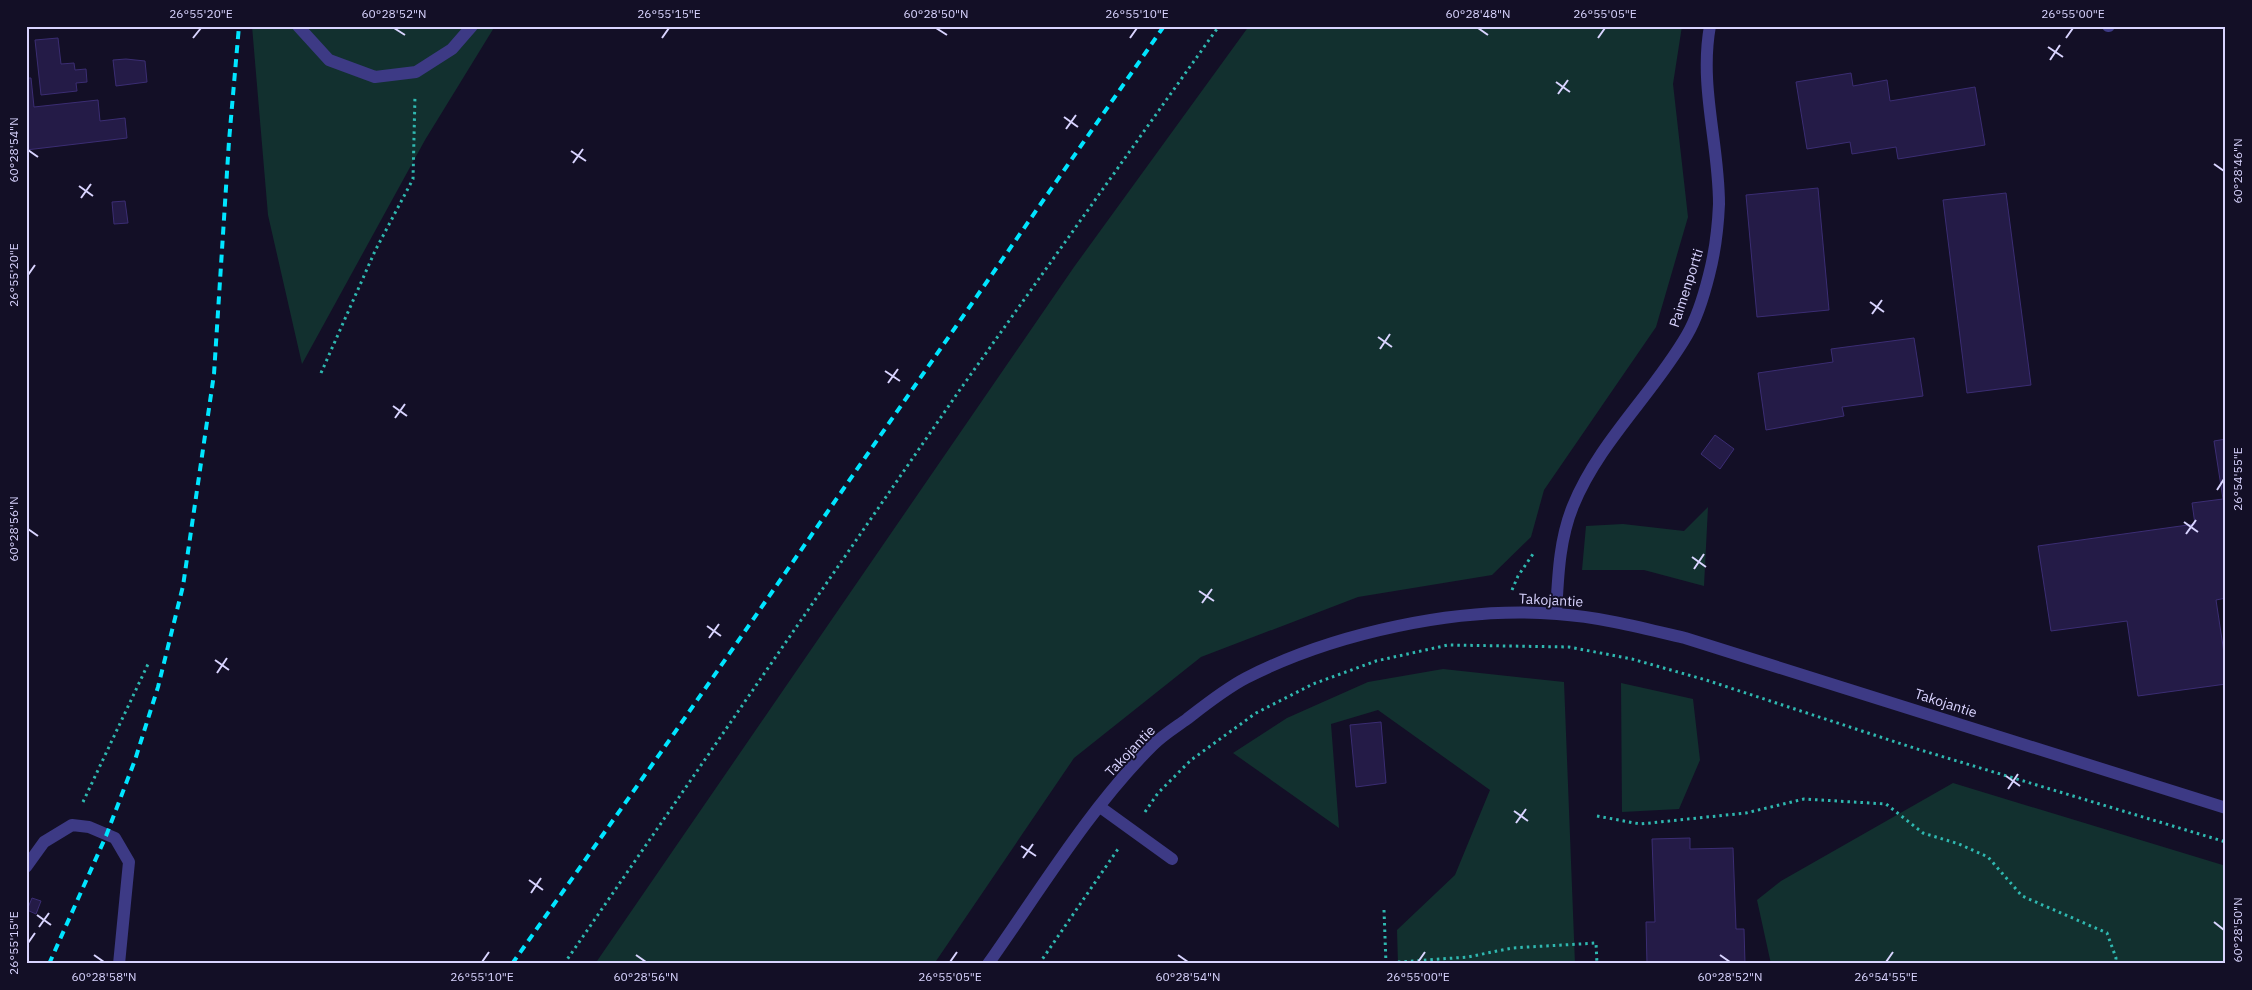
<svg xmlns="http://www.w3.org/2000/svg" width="2252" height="990" font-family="'IBM Plex Sans',sans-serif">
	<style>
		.green { fill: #12302f }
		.building { fill: #241b47; stroke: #3b2d73 }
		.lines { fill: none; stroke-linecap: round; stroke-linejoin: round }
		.path { stroke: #2fb8b0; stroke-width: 3; stroke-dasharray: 2.5 4; stroke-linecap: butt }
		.service { stroke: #3d3a85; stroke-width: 12 }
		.minor { stroke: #3d3a85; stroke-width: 12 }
		.rail { stroke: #00e5ff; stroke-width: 4; stroke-dasharray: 8 6; stroke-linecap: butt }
		.ticks { fill: none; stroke: #d9d4ff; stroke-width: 2 }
		.labels { text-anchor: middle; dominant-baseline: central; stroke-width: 4; stroke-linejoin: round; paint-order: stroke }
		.street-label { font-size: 14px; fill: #d9d4ff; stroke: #130f26 }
		.neatline { fill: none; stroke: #d9d4ff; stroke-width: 2 }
		.ticks-label { font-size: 12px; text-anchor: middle; fill: #d9d4ff }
	</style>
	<rect width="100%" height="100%" fill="#130f26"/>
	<path class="green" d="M252,26h243l-70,114 -123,224 -34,-149z
		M1249,26h433l-9,58 15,133 -32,110 -112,163 -13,47 -39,38 -134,22 -157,60 -127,101 -140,206h-339l479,-697z
		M1708,507l-4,79 -60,-16h-62l4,-44 37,-2 61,7z
		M1443,669l121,13 11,282h-177l-1,-34 58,-55 35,-85 -112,-80 -47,14 8,104 -106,-75 54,-35 81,-36z
		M1621,683l72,16 7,61 -21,49 -57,3z
		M1953,783l273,83v98h-455l-14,-64 24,-19z"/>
	<path class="building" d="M58,38l3,26 13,-1 1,7 11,-1 1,13 -11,1 1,8 -36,4 -6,-55z
		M126,59l19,2 2,21 -31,4 -3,-26z
		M1851,73l2,13 34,-6 3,21 85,-14 10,58 -87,14 -2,-12 -44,7 -2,-12 -43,7 -11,-67z
		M26,78h5l3,29 64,-7 2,21 25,-3 2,20 -101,12z
		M1818,188l11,122 -72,7 -11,-122z
		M2006,193l25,192 -64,8 -24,-193z
		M125,201l3,22 -14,1 -2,-22z
		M1914,338l9,58 -81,11 2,9 -78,14 -8,-57 75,-11 -2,-13z
		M1715,435l19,14 -14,20 -19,-15z
		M2226,439v159l-10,2 10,66v18l-88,12 -11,-75 -76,10 -13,-85 157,-22 -3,-21 31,-4 -9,-58z
		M1381,722l5,61 -30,4 -6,-62z
		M1690,838v11l43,-1 3,81h8l1,35h-98l-1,-42h9l-3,-83z
		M32,898l9,3 -5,13 -9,-4z"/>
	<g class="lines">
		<path class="path" d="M321,373l54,-122 38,-72 2,-84
			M1512,590l6,-14 17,-25
			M83,802l66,-140
			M1145,812l13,-19 33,-33 65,-47 57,-29 63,-23 72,-16 121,2 63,12 74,21 208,68 312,94
			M1597,816l43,8 106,-11 58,-14 82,5 37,29 36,11 29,13 34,39 85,37 9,25 -1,6
			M1384,910l2,54
			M564,964l395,-573 260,-365
			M1039,964l79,-115
			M1372,964l96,-7 44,-9 84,-5 1,21"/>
		<path class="service" d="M298,26l31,34 46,17 41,-5 36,-23 20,-23
			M2108,26h1
			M26,867l18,-25 28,-17 17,2 26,11 14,24 -10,102"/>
		<path class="minor" d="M1556,614c2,-36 3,-74 17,-108 26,-64 80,-112 114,-171 10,-17 17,-40 22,-60 6,-23 9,-48 10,-71 0,-60 -20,-118 -9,-178
			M1100,807l72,52
			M988,964c51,-72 103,-158 165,-219 10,-10 23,-18 34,-26 18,-14 38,-30 59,-41 88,-45 212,-72 311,-64 44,3 86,14 128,24l541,170"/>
		<path class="rail" d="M49,964l57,-128 29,-76 23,-73 25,-101 31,-212 15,-233 10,-115
			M512,964l161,-229 491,-709"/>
	</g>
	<path class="ticks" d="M394,28l11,7M936,28l11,7M1478,28l10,7M193,38l8,-10M662,38l7,-10M1130,38l7,-10M1598,38l7,-10M2066,38l7,-10M2048,47l15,10M2050,60l10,-15M1556,82l14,10M1558,94l10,-14M1064,117l14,10M1066,129l10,-14M28,150l10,7M571,151l15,10M573,163l10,-14M2214,164l10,7M79,186l14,10M81,198l10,-14M28,275l7,-10M1870,302l14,10M1872,314l10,-14M1378,337l14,10M1380,349l10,-15M885,371l15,10M888,383l10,-14M393,406l14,10M395,418l10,-14M2217,490l7,-11M2184,522l14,10M28,529l10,7M2186,534l10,-14M1692,557l14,10M1694,569l10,-15M1199,591l15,10M1202,603l10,-14M707,626l14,10M709,638l10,-14M215,660l14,10M217,673l10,-15M2006,776l14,10M2008,789l10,-15M1514,811l14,10M1516,823l10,-14M1021,846l15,10M1023,858l10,-14M529,880l14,10M531,893l10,-15M37,915l14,10M2214,922l10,8M39,927l10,-14M28,943l7,-10M94,955l10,7M636,955l10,7M1178,955l10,7M1720,955l10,7M482,962l7,-10M950,962l7,-10M1418,962l7,-10M1886,962l7,-10"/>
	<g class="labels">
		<g class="street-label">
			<text transform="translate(1686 288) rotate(-72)">Paimenportti</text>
			<text transform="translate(1551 600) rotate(3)">Takojantie</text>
			<text transform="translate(1946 703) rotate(18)">Takojantie</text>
			<text transform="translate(1130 751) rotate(-46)">Takojantie</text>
		</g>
	</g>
	<rect width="2252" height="990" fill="none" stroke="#130f26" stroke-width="55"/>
	<rect x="28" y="28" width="2196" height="934" class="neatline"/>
	<g class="ticks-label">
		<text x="201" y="18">26°55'20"E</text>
		<text x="394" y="18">60°28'52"N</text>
		<text x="669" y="18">26°55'15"E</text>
		<text x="936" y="18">60°28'50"N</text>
		<text x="1137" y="18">26°55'10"E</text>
		<text x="1478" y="18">60°28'48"N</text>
		<text x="1605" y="18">26°55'05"E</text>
		<text x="2073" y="18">26°55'00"E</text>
		<text transform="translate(14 150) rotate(-90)" y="4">60°28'54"N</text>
		<text transform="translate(2238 171) rotate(-90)" y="4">60°28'46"N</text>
		<text transform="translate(14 275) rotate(-90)" y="4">26°55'20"E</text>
		<text transform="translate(2238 479) rotate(-90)" y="4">26°54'55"E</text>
		<text transform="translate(14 529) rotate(-90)" y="4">60°28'56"N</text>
		<text transform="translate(2238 930) rotate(-90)" y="4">60°28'50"N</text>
		<text transform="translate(14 943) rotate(-90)" y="4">26°55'15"E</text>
		<text x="104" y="981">60°28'58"N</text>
		<text x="482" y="981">26°55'10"E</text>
		<text x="646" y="981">60°28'56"N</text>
		<text x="950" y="981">26°55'05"E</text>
		<text x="1188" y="981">60°28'54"N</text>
		<text x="1418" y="981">26°55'00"E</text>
		<text x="1730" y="981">60°28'52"N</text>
		<text x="1886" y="981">26°54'55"E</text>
	</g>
</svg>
